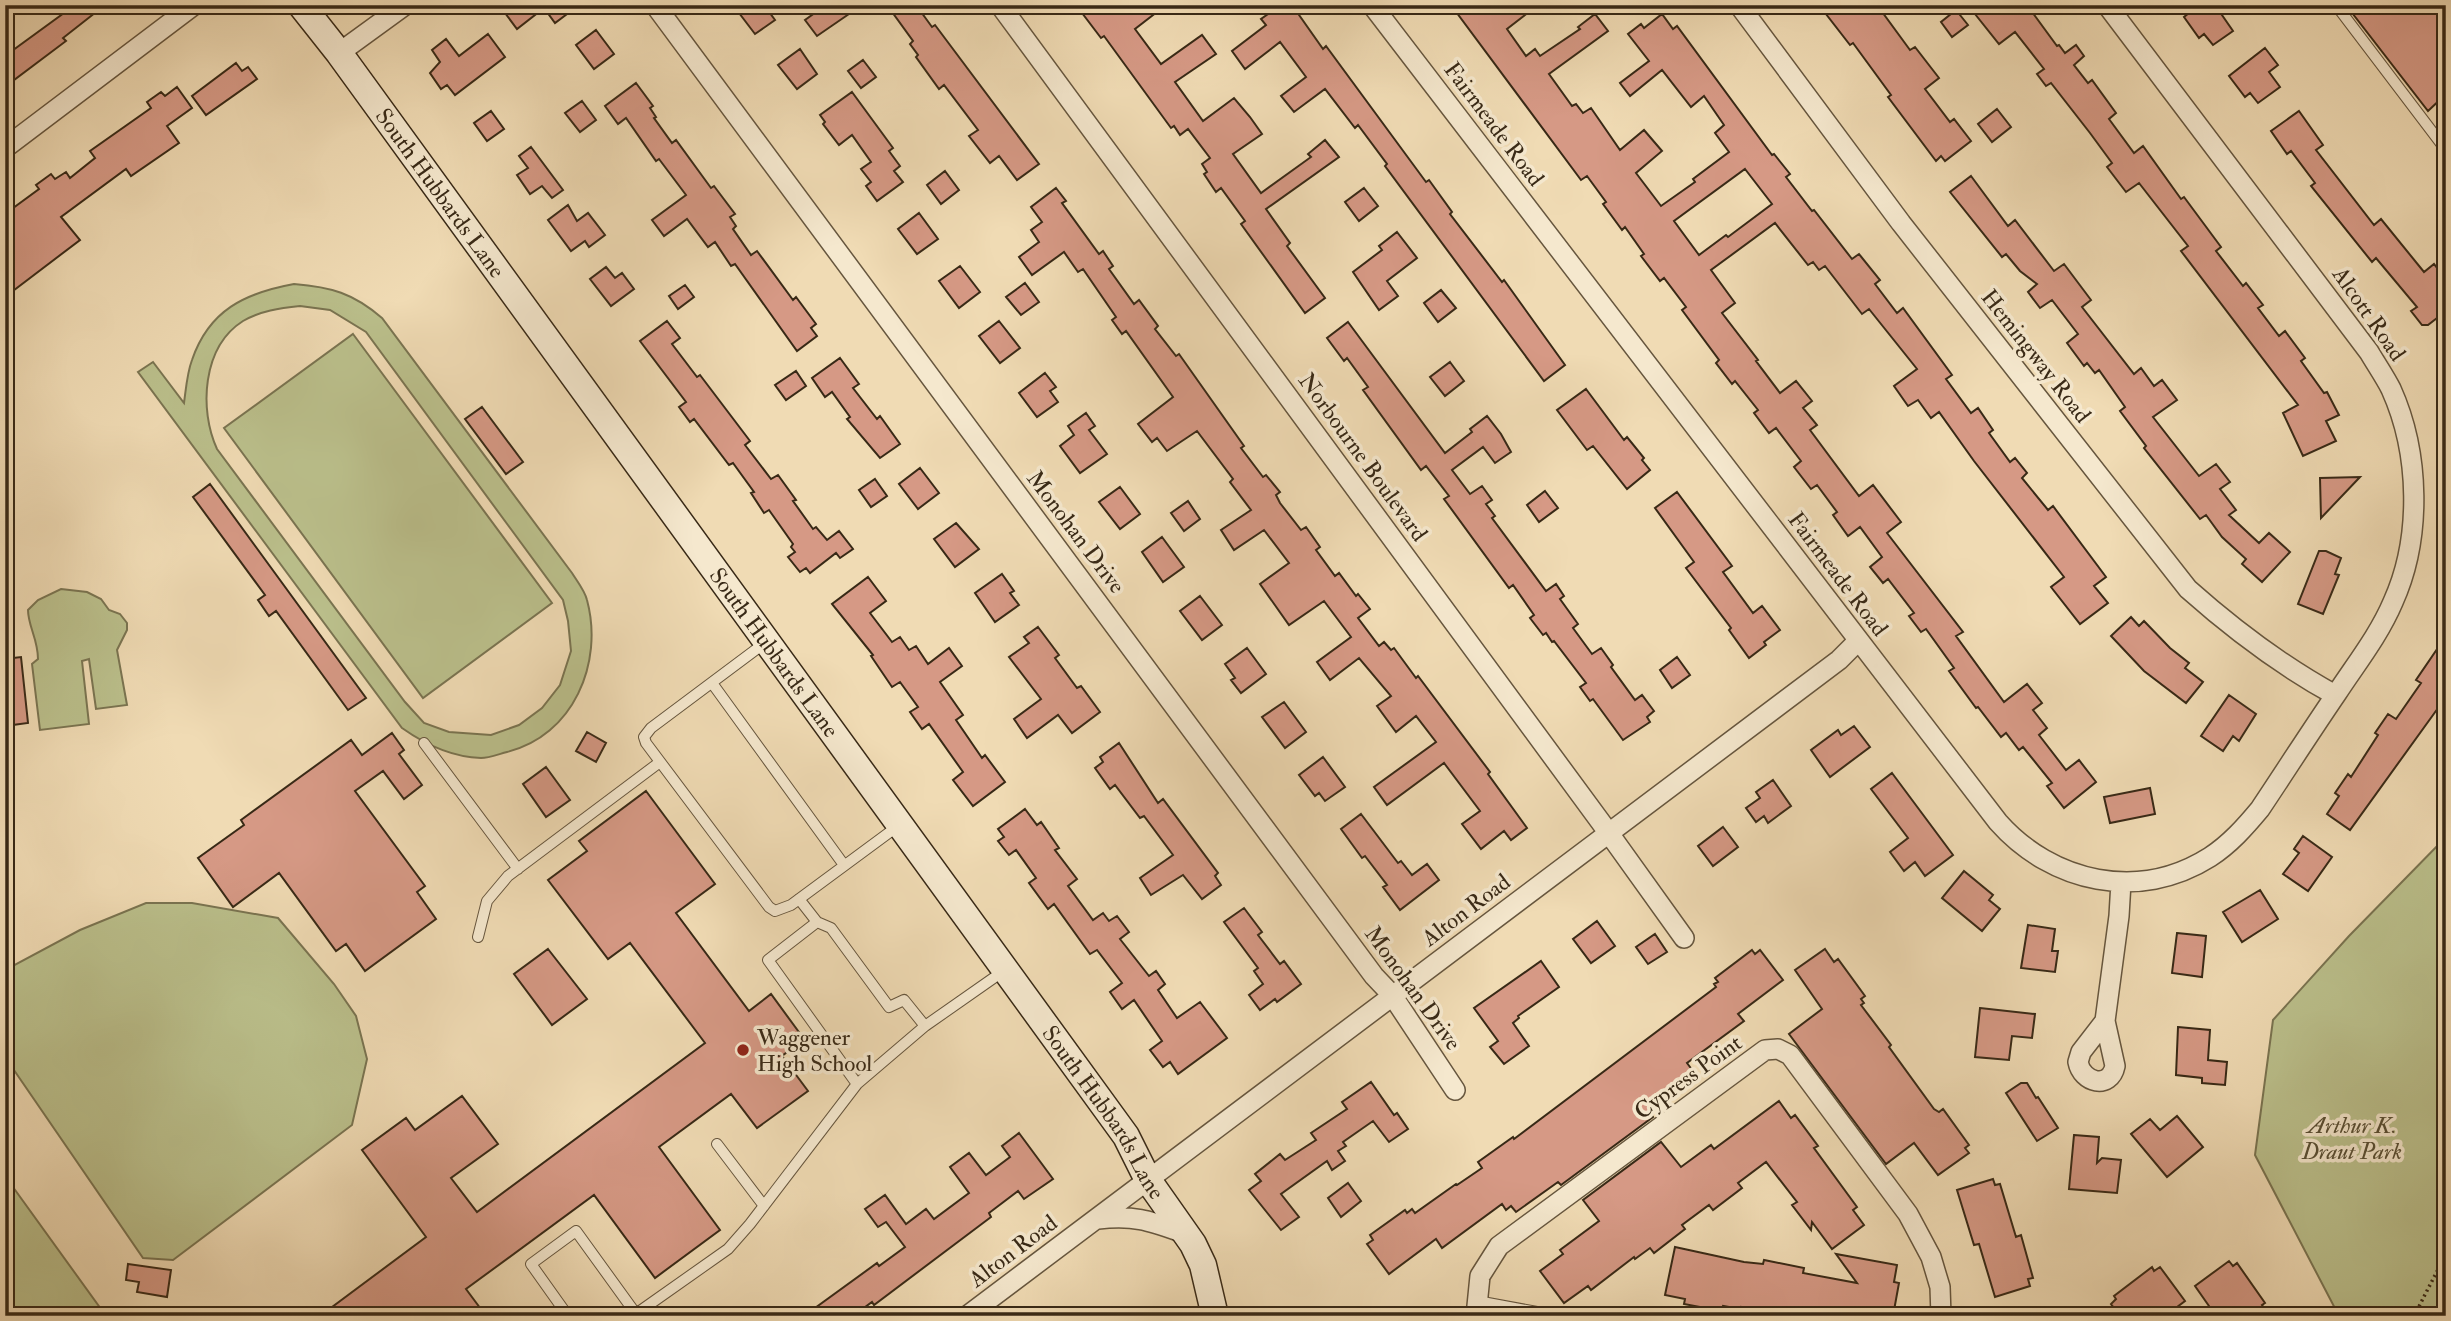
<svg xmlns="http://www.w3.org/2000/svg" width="2451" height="1321" font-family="'IM FELL Double Pica',serif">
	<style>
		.green { fill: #bbc08c; stroke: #7a7451; stroke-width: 2; fill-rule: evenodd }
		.building { fill: #d69985; stroke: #382916; stroke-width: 2; fill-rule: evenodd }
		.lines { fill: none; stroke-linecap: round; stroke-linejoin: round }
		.lane-casing { stroke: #66563e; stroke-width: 12 }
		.street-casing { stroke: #66563e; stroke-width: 22 }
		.secondary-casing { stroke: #382916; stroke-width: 29 }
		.path { stroke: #382916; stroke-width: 3.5; stroke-dasharray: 2 3.5; stroke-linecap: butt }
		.lane { stroke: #f5e8ce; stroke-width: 10 }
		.street { stroke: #f5e8ce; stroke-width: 19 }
		.secondary { stroke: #f5e8ce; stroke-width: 26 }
		.poi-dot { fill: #8f2418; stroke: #f5e8ce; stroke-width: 2.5 }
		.labels { text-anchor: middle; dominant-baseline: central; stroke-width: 7; stroke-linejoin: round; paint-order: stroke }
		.street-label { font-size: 23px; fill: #382916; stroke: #f5e8ce }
		.poi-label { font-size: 23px; fill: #382916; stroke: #f5e8ce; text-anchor: start }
		.park-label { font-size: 23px; font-style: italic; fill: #594f34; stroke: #f5e8ce }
	</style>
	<rect width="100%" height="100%" fill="#f0dbb4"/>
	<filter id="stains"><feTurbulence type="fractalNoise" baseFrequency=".00286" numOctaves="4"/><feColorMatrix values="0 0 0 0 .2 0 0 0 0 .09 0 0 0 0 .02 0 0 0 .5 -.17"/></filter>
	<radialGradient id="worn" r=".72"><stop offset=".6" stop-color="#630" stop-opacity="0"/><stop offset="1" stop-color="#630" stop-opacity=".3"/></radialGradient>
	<path class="green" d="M294,284c37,3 59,9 88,34l190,255c5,8 13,18 15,27 17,63 -14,136 -80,152 -8,2 -18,6 -26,6 -30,-1 -55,-13 -79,-30l-264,-356 15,-10 31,41c2,-14 3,-30 8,-43 17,-50 53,-67 102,-76zM300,306l30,4 36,22 197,268 5,21 3,30 -11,34 -18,23 -23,17 -28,10 -42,-3 -25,-9 -19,-21 -188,-253c-18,-39 -15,-102 26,-128 17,-10 37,-13 57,-15z
		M353,334l199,269 -129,95 -199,-270z
		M61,589l26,3 14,7 8,11 11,4 7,9v7l-10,20 10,55 -31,4 -7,-50 -7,2 7,63 -49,6 -8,-66 6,-5c0,-20 -10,-33 -10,-49l10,-10z
		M2446,837v479h-107l-84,-161 18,-135 76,-84z
		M146,903h46l86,15 56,66 22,32 11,43 -15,66 -179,135 -30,-2 -138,-201v-87l75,-40z
		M5,1176l101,140h-101z"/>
	<path class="building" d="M75,5h30l-42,33 3,3 -52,39 -9,-12v-12z
		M499,5h80l-24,18 -11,-15 -27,21z
		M733,5h31l11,15 -20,14z
		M826,5h36l-45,31 -12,-16z
		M887,5h29l16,22 3,-2 104,139 -22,16 -18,-24 -9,7 -21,-27 9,-6 -34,-45 -5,4 -23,-32 2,-2 -8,-11 3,-3z
		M1076,5h90l-31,24 26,35 41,-29 14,19 -41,28 28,39 31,-23 16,19 12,17 -29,20 28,39 50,-36 -3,-3 17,-14 14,17 -73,52 24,34 -3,3 38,52 -20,15 -64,-89 4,-3 -24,-33 -5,4 -12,-18 3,-2 -5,-8 8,-6 -22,-29 -8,6 -6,-9 -3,2 -67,-92 -3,2z
		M1261,5h31l31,44 3,-3 100,136 3,-2 23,32 -2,2 52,68 2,-2 61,85 -21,16 -159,-215 2,-2 -29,-39 -3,3 -30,-39 -31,23 -13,-16 25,-19 -26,-35 -35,27 -13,-18 34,-26 -5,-6 7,-5z
		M1451,5h87l-31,24 19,27 9,-7 5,7 40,-27 -2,-2 17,-13 13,17 -59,43 23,32 4,-2 7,9 8,-5 29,42 24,-20 18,21 -26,22 25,33 34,-24 -2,-3 36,-27 -14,-19 9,-8 -20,-29 -13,11 -29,-37 -32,26 -10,-13 29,-22 -21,-27 13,-10 3,4 18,-14 11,15 4,-3 95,129 2,-1 16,20 -4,3 26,34 2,-1 38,49 7,-5 21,26 -5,4 22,29 6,-5 49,67 -6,4 25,34 7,-5 15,22 -4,3 21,29 5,-4 12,15 -5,5 26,32 5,-4 53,71 -12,9 14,17 -28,21 -29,-37 13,-10 -90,-116 -35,-49 -8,6 -13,-18 -10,6 -14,-20 23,-17 -48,-60 -7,5 -37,-48 -6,4 -6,-8 -5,3 -33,-42 -64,47 24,33 -13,10 36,47 -2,1 24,32 16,-12 16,20 -9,7 14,17 -7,5 49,66 14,-11 28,37 -14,11 76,99 -7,4 48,66 23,-18 15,19 -9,7 14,18 -8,7 27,35 13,-10 17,22 -32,26 -17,-22 5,-3 -29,-36 -4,3 -13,-17 -5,4 -23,-30 -2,1 -27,-37 5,-3 -28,-39 -5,3 -12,-16 5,-3 -26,-34 -5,4 -13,-16 12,-10 -22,-30 -12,9 -15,-21 4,-3 -20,-27 -6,4 -17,-22 7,-6 -25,-33 -7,5 -15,-20 4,-3 -23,-29 -3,3 -16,-21 3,-3 -37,-50 4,-3 -22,-29 -4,3 -19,-25 3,-2 -19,-27 -3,3 -19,-26 3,-2 -19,-26 -6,4zM1745,169l27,35 -44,33 -2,-2 -27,20 -25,-34z
		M1819,5h58l33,45 5,-3 24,31 -14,11 25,33 4,-3 17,22 -26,20 -4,-5 -5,5 -48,-64 3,-2 -38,-52 -3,2z
		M1986,5h41l30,41 2,-1 6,8 11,-8 8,11 -10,9 14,18 4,-3 24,33 -7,6 25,34 9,-7 38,53 3,-2 37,50 -5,4 27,35 3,-3 17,22 -5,3 21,28 6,-5 20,27 -4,3 23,32 3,-1 12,23 -13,6 10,20 -33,15 -20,-43 15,-8 -117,-154 7,-5 -49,-63 -13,9 -19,-25 5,-4 -22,-30 -39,-50 -5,3 -9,-12 7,-5 -29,-37 -16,12 -24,-30z
		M2199,5h16l18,26 -20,14 -9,-11 -5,4 -15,-21z
		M2346,5h96l4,5v84l-18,17z
		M1956,10l12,15 -16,12 -11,-15z
		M596,30l18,24 -20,15 -18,-24z
		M488,34l17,23 -50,38 -8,-10 -6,4 -11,-16 10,-11 -8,-12 14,-11 13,17z
		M2265,48l13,17 -9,7 11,15 -22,16 -8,-10 -5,4 -16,-21z
		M800,49l17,25 -20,15 -19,-24z
		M863,60l13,17 -15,11 -13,-17z
		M236,63l6,8 6,-4 9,12 -51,36 -14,-19z
		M636,83l17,23 -3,2 6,9 -2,1 18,25 4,-3 35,48 3,-2 21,28 -5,3 6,9 -3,3 18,26 6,-4 36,49 3,-3 20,27 -5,4 6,8 -20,15 -62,-87 -4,2 -16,-24 -7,5 -21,-28 -23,17 -12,-16 34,-25 -27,-36 -3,2 -30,-43 -8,6 -13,-18z
		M177,87l15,21 -25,18 12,17 -48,33 -5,-7 -65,48 19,23 -75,57v-83l34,-25 -3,-4 15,-11 4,5 11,-7 4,6 25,-20 -5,-7 61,-43 -4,-6 14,-10 4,4z
		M852,92l41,56 -4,3 11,15 -6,5 9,11 -26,19 -11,-15 5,-4 -10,-13 10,-7 -19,-27 -13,10 -16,-21 2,-2 -5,-7z
		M582,101l14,19 -16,12 -15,-19z
		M1997,109l14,18 -19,15 -14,-18z
		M491,111l13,18 -17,12 -13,-18z
		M2299,111l24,34 -7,5 58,75 7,-6 43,53 10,-8 12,16v31l-18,14h-6l-11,-14 6,-4 -41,-49 -4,4 -61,-76 4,-3 -24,-32 -4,3 -16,-23z
		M531,147l32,43 -11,8 -10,-12 -12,8 -13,-19 11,-7 -9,-12z
		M945,171l14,19 -18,14 -14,-19z
		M1971,176l37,50 7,-6 39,51 10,-7 27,36 -9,7 52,67 7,-6 13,18 8,-6 15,20 -24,17 46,59 17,-12 14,18 -10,7 16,21 -7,5 30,28 10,-10 21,19 -28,30 -20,-18 4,-5 -24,-22 -16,-22 -6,4 -56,-71 2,-2 -26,-35 5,-4 -26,-37 -4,3 -8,-10 -3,3 -17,-23 11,-9 -26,-34 -12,8 -12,-16 9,-8 -17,-13 -14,-17 -4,3 -52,-65z
		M1056,188l10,13 -4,2 37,51 4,-3 10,15 -4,3 25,35 5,-4 19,26 -3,3 21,27 3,-2 65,92 -3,2 22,29 3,-2 14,17 -4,3 4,8 21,27 5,-3 14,20 -4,3 19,26 4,-3 17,23 2,-2 12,15 -12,9 21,28 5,-4 7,8 3,-2 22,30 2,-2 72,96 -2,2 39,54 -16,12 -7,-9 -23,18 -19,-25 18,-13 -36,-48 -57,42 -13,-18 62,-45 -20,-26 -20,16 -19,-26 14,-10 -32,-38 -29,22 -13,-18 34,-25 -27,-36 -35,24 -29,-41 29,-21 -25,-33 -30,20 -13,-20 30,-20 -21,-28 3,-3 -36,-48 -30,20 -10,-13 -5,4 -14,-18 35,-27 -47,-66 -4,3 -10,-14 4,-3 -33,-48 -5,3 -14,-20 -32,23 -13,-18 20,-15 -8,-12 11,-8 -11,-15z
		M1364,188l14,18 -19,15 -14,-19z
		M568,205l9,16 11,-8 17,22 -16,12 -4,-6 -14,10 -23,-31z
		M919,213l19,26 -21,15 -19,-25z
		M1397,232l20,26 -30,23 11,15 -19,14 -26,-38 29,-22 -3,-4z
		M960,266l20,26 -21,16 -20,-27z
		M606,267l9,11 7,-5 12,16 -23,17 -21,-27z
		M1025,283l14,19 -18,13 -15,-18z
		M685,285l9,12 -16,12 -9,-13z
		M1441,290l15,18 -18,14 -14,-19z
		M667,321l13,17 -8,6 25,33 3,-2 50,66 -5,4 26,34 7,-4 18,25 -3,1 20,28 3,-2 11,13 12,-9 14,18 -13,9 -4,-5 -26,20 -4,-5 -6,4 -12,-15 7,-5 -4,-5 2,-3 -24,-34 -5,3 -13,-20 3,-1 -21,-29 -4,2 -35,-46 -4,3 -11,-15 7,-5 -46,-61z
		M999,321l21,27 -20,15 -21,-27z
		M1348,322l97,131 27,-21 -2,-3 17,-13 14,18 10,18 -16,11 -12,-16 -31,23 18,24 12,-8 10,14 -6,4 9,12 -3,2 54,73 10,-7 8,12 -4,3 18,25 -5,4 19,26 9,-6 12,17 -2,2 24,33 7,-5 12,16 -7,6 3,5 -27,18 -30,-41 -3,2 -10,-14 6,-4 -32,-42 -2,1 -6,-9 -3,2 -13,-17 4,-3 -21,-30 -4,3 -65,-89 5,-3 -23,-30 -5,4 -58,-80 5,-3 -21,-29 -3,3 -17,-23z
		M840,358l19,26 -6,4 24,31 3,-3 20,28 -20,14 -33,-39 3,-2 -18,-25 -7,5 -13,-19z
		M1450,362l14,19 -19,15 -15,-19z
		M796,371l10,15 -20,14 -11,-15z
		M1045,373l11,14 -6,4 8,11 -21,15 -18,-24z
		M1586,389l38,51 3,-3 17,21 -2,2 8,10 -23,19 -34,-43 -6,4 -30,-40z
		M482,407l41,55 -17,12 -41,-55z
		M1086,413l9,13 -6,4 18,24 -27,19 -20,-27 14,-11 -6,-9z
		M920,468l19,25 -21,16 -19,-25z
		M2360,477l-39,41 -1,-40z
		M875,479l12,17 -16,11 -12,-17z
		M210,484l156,214 -18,12 -72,-99 -7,5 -11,-16 7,-5 -72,-98z
		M1120,487l20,27 -20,15 -21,-27z
		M1545,491l13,17 -19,14 -12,-17z
		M1677,492l55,74 -9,6 30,41 9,-7 18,24 -16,12 2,3 -17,13 -20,-28 2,-2 -45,-60 8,-6 -39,-54z
		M1188,501l12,18 -16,12 -13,-18z
		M956,523l23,26 -24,18 -21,-28z
		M1162,537l22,30 -21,15 -21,-30z
		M2319,551h7l15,7 -6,16 4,1 -16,39 -25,-10z
		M1002,574l12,17 -4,2 9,12 -24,17 -20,-29z
		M868,577l18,24 -16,12 22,29 8,-5 9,13 7,-4 12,18 21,-16 13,18 -22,16 23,33 -7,5 26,38 3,-3 20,27 -32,24 -20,-26 10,-8 -34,-48 -7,5 -12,-17 8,-5 -18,-25 -8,5 -21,-31 2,-1 -41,-51z
		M1200,596l22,29 -20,15 -22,-29z
		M2131,617l8,9 5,-5 26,27 19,15 -4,5 18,14 -17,21 -42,-32 -33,-35z
		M1038,627l21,28 -4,3 22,30 4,-2 19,26 -28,21 -14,-18 -31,23 -13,-19 27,-20 -32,-42 20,-14 -5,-6z
		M2446,636v61l-96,133 -23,-16 12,-18 -4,-3 13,-19 3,3 27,-42 -3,-2 13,-19 8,5 25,-36 -5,-3z
		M1247,648l19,26 -25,19 -10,-13 4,-2 -10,-14z
		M21,657l7,66 -23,3v-67z
		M1677,657l13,18 -18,13 -12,-18z
		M2229,695l27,19 -17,27 -6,-5 -10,15 -22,-15z
		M1284,702l22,30 -21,16 -23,-31z
		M1854,726l16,21 -40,30 -19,-27 27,-20 3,5z
		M587,732l19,11 -10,19 -20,-11z
		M392,733l12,17 -5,4 23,31 -18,14 -21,-28 -28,20 70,95 -8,6 19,27 -71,52 -19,-27 -10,7 -57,-78 -46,34 -35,-49 46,-33 -3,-5 110,-80 11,15z
		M1119,743l39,60 5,-4 55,74 -3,3 6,9 -19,14 -19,-24 -32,20 -11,-17 33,-23 -29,-39 -4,2 -25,-33 -5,4 -15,-21 8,-6 -3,-5z
		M1323,757l22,30 -20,14 -6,-8 -4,3 -16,-21z
		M546,767l24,33 -24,17 -23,-33z
		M1892,773l61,82 -28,21 -10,-14 -11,9 -14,-19 18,-14 -37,-49z
		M1773,780l18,26 -23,17 -4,-7 -8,6 -10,-14 14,-10 -4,-6z
		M2150,788l5,26 -45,9 -6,-26z
		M646,791l69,93 -39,29 73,98 22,-17 33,45 -22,17 26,35 -51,37 -26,-34 -72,53 61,83 -65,48 -61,-83 -128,94 20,27h-28l-4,-7 -9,7h-125l106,-79 -64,-87 44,-32 9,12 47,-34 36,48 -47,34 26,34 228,-169 -75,-100 -22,16 -60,-79 39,-29 -8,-10z
		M1025,809l12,16 4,-3 18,26 -4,2 22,29 -9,7 25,34 10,-7 6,8 8,-5 12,16 -9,7 29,37 7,-5 9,13 -7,6 19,28 23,-16 27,36 -49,36 -8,-12 -7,5 -13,-17 12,-9 -28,-41 -12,9 -12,-17 12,-9 -25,-33 -7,4 -36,-50 -6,5 -19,-26 7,-5 -20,-28 -7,5 -11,-14 6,-4 -6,-8z
		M1361,814l37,49 3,-2 11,14 15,-11 12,16 -39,30 -17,-23 4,-2 -22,-29 -3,2 -21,-29z
		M1723,827l15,20 -25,19 -15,-20z
		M2303,836l29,21 -24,34 -25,-17 16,-21 -5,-4z
		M1964,871l29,24 -4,5 11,9 -18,22 -40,-33z
		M2260,890l18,29 -36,23 -19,-30z
		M1244,908l18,24 -4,3 22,29 4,-3 17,23 -24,18 -2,-3 -15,11 -11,-15 14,-11 -9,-13 4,-3 -34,-46z
		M1597,921l18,25 -24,17 -18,-24z
		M2028,925l27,4 -3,22h6l-3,21 -34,-4z
		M2177,933l29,3 -4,41 -30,-4z
		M1655,934l12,18 -19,12 -12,-17z
		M548,949l39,50 -35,26 -38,-51z
		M1825,949l9,13 4,-3 27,37 -4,3 3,4 -3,2 30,40 -2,2 45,62 5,3 4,-3 26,36 -4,3 4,5 -31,22 -24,-32 -28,21 -97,-130 33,-25 -27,-39z
		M1752,950l3,4 5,-4 23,30 -45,34 6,7 -57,42 6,8 -5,4 4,5 -43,31 4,6 -92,68 -3,-3 -42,30 -5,-6 -5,4 -4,-6 -60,44 -6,-9 -47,35 -22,-30 6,-4 -3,-5 35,-25 2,3 5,-4 3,4 41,-29 1,1 25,-17 -4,-6 35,-25 1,2 202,-152 -2,-3 4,-2 -3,-4z
		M1541,961l18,26 -41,29 1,2 -6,5 16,23 -25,18 -14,-17 8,-6 -24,-33z
		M1980,1008l55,6 -3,24 -20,-2 -3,24 -34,-3z
		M2178,1027l32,3 -2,30 19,2 -2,23 -23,-2v-5l-26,-3z
		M1371,1082l23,33 3,-2 11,16 -19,13 -16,-21 -30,21 3,4 -8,5 7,10 -13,9 -5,-9 -46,33 18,23 -18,13 -32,-40 12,-9 -6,-7 25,-20 5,6 31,-20 -5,-7 36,-24 -5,-7z
		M2021,1083h6l9,15 2,-1 20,31 -21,13 -31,-48z
		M1779,1101l12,17 4,-3 23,31 -4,2 43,59 -4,3 11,15 -32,24 -20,-27 -1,8 -19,-25 5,-3 -31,-40 -28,21 4,5 -29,22 -4,-5 -27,20 3,4 -31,24 -4,-5 -15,11 -1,-2 -43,33 -3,-4 -24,17 -24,-32 23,-17 -3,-4 39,-29 -16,-21 78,-58 20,25 30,-22 3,4z
		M2177,1116l26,31 -36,30 -36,-43 19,-15 10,11z
		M1019,1133l34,46 -29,20 -6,-8 -29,22 2,4 -117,88 -2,-3 -19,14h-49l73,-53 2,3 26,-19 -19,-25 -8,5 -13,-18 20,-14 21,29 20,-15 8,10 35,-26 -19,-26 19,-14 17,22 24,-18 -8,-11z
		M2074,1135l25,2 -2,26 5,-5 19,2 -4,33 -48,-4z
		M1993,1179l2,6 5,-1 16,53 5,-2 12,43 -5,1 2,7 -35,11 -16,-53 -5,1 -17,-55z
		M1348,1183l13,18 -20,16 -13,-19z
		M1675,1247l69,15 19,2 1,-4 40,8 -1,5 54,10 -21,-29 61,11 -3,17 5,1 -6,33h-78l-20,-4v4h-18v-2l-36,-7 -1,2 -17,-3 -2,5 -37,-7 1,-5 -20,-4z
		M2229,1261l4,5 4,-3 28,40 -3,2 7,11h-53l-21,-30z
		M128,1264l43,6 -4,27 -30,-5 2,-10 -13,-2z
		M2152,1267l2,4 6,-4 25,34 -20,15h-45l-9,-12 5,-5 -2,-3z"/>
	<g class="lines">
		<g class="lane-casing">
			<path id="lane" d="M2336,5l110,145
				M766,642l-115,86 -7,9 2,6 123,164 6,4 16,-6 107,-79
				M712,683l132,182
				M424,743l94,126
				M799,899l18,23
				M478,937l9,-36 21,-25 152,-114
				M857,1084l-89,-124 49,-38 14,6 58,79 15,-7 21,26
				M717,1144l47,62
				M1477,1301l82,15
				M568,1316l-37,-52 45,-33 60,83
				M633,1316l95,-67 22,-25 107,-140 68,-58 80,-56
				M1390,1316v-3l22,3"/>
		</g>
		<g class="street-casing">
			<path id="street" d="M655,5l719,971 18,19 63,95
				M1000,5l608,827 76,106
				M1372,5l626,817c54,61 141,80 212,35 20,-13 35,-30 50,-48 26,-39 51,-78 77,-116 19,-29 42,-58 56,-91 29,-64 27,-149 -2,-213 -6,-12 -15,-25 -22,-37l-262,-347
				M1739,5l162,218 287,366c45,40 94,77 147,106
				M339,53l66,-48
				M5,148l189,-143
				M2105,1021l-24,31 -3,10c4,21 32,28 37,4l-10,-45 14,-105 2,-34
				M1098,1219c39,-4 52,2 89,15
				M967,1316l872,-656 19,-19
				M1476,1316l4,-40 19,-30 266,-196 13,-1 12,6 118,159 23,43 9,30 1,29"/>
		</g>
		<g class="secondary-casing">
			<g id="secondary">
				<path id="s1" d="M301,5l38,48 787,1083 22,44 45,64 10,21 12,51"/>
			</g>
		</g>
		<path class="path" d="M2414,1316l32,-62"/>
		<use href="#lane" class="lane"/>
		<use href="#street" class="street"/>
		<use href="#secondary" class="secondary"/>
	</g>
	<circle class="poi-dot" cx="743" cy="1050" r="7"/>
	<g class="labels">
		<g class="street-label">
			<text transform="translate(1494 124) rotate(53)">Fairmeade Road</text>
			<text stroke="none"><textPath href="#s1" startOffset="234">South Hubbards Lane</textPath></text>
			<text transform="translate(2369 314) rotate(55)">Alcott Road</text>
			<text transform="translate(2036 356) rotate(52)">Hemingway Road</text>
			<text transform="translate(1363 457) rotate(54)">Norbourne Boulevard</text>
			<text transform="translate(1076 532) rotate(53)">Monohan Drive</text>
			<text transform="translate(1838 574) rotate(53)">Fairmeade Road</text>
			<text stroke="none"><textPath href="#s1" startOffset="802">South Hubbards Lane</textPath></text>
			<text transform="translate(1466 910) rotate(-37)">Alton Road</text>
			<text transform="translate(1413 988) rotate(54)">Monohan Drive</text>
			<text transform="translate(1688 1077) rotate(-36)">Cypress Point</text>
			<text stroke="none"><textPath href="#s1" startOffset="1368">South Hubbards Lane</textPath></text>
			<text transform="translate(1013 1251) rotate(-37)">Alton Road</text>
		</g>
		<g class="poi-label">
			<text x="757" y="1037">Waggener<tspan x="757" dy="26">High School</tspan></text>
		</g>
		<g class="park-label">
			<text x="2352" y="1125">Arthur K.<tspan x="2352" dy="26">Draut Park</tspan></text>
		</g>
	</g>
	<rect width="2451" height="1321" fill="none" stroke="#f0dbb4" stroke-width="28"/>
	<rect x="7" y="7" width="2437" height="1307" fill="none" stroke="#382916" stroke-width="3.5"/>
	<rect x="14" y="14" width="2423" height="1293" fill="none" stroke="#382916" stroke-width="2"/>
	<rect width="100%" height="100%" filter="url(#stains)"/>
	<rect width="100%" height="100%" fill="url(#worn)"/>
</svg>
